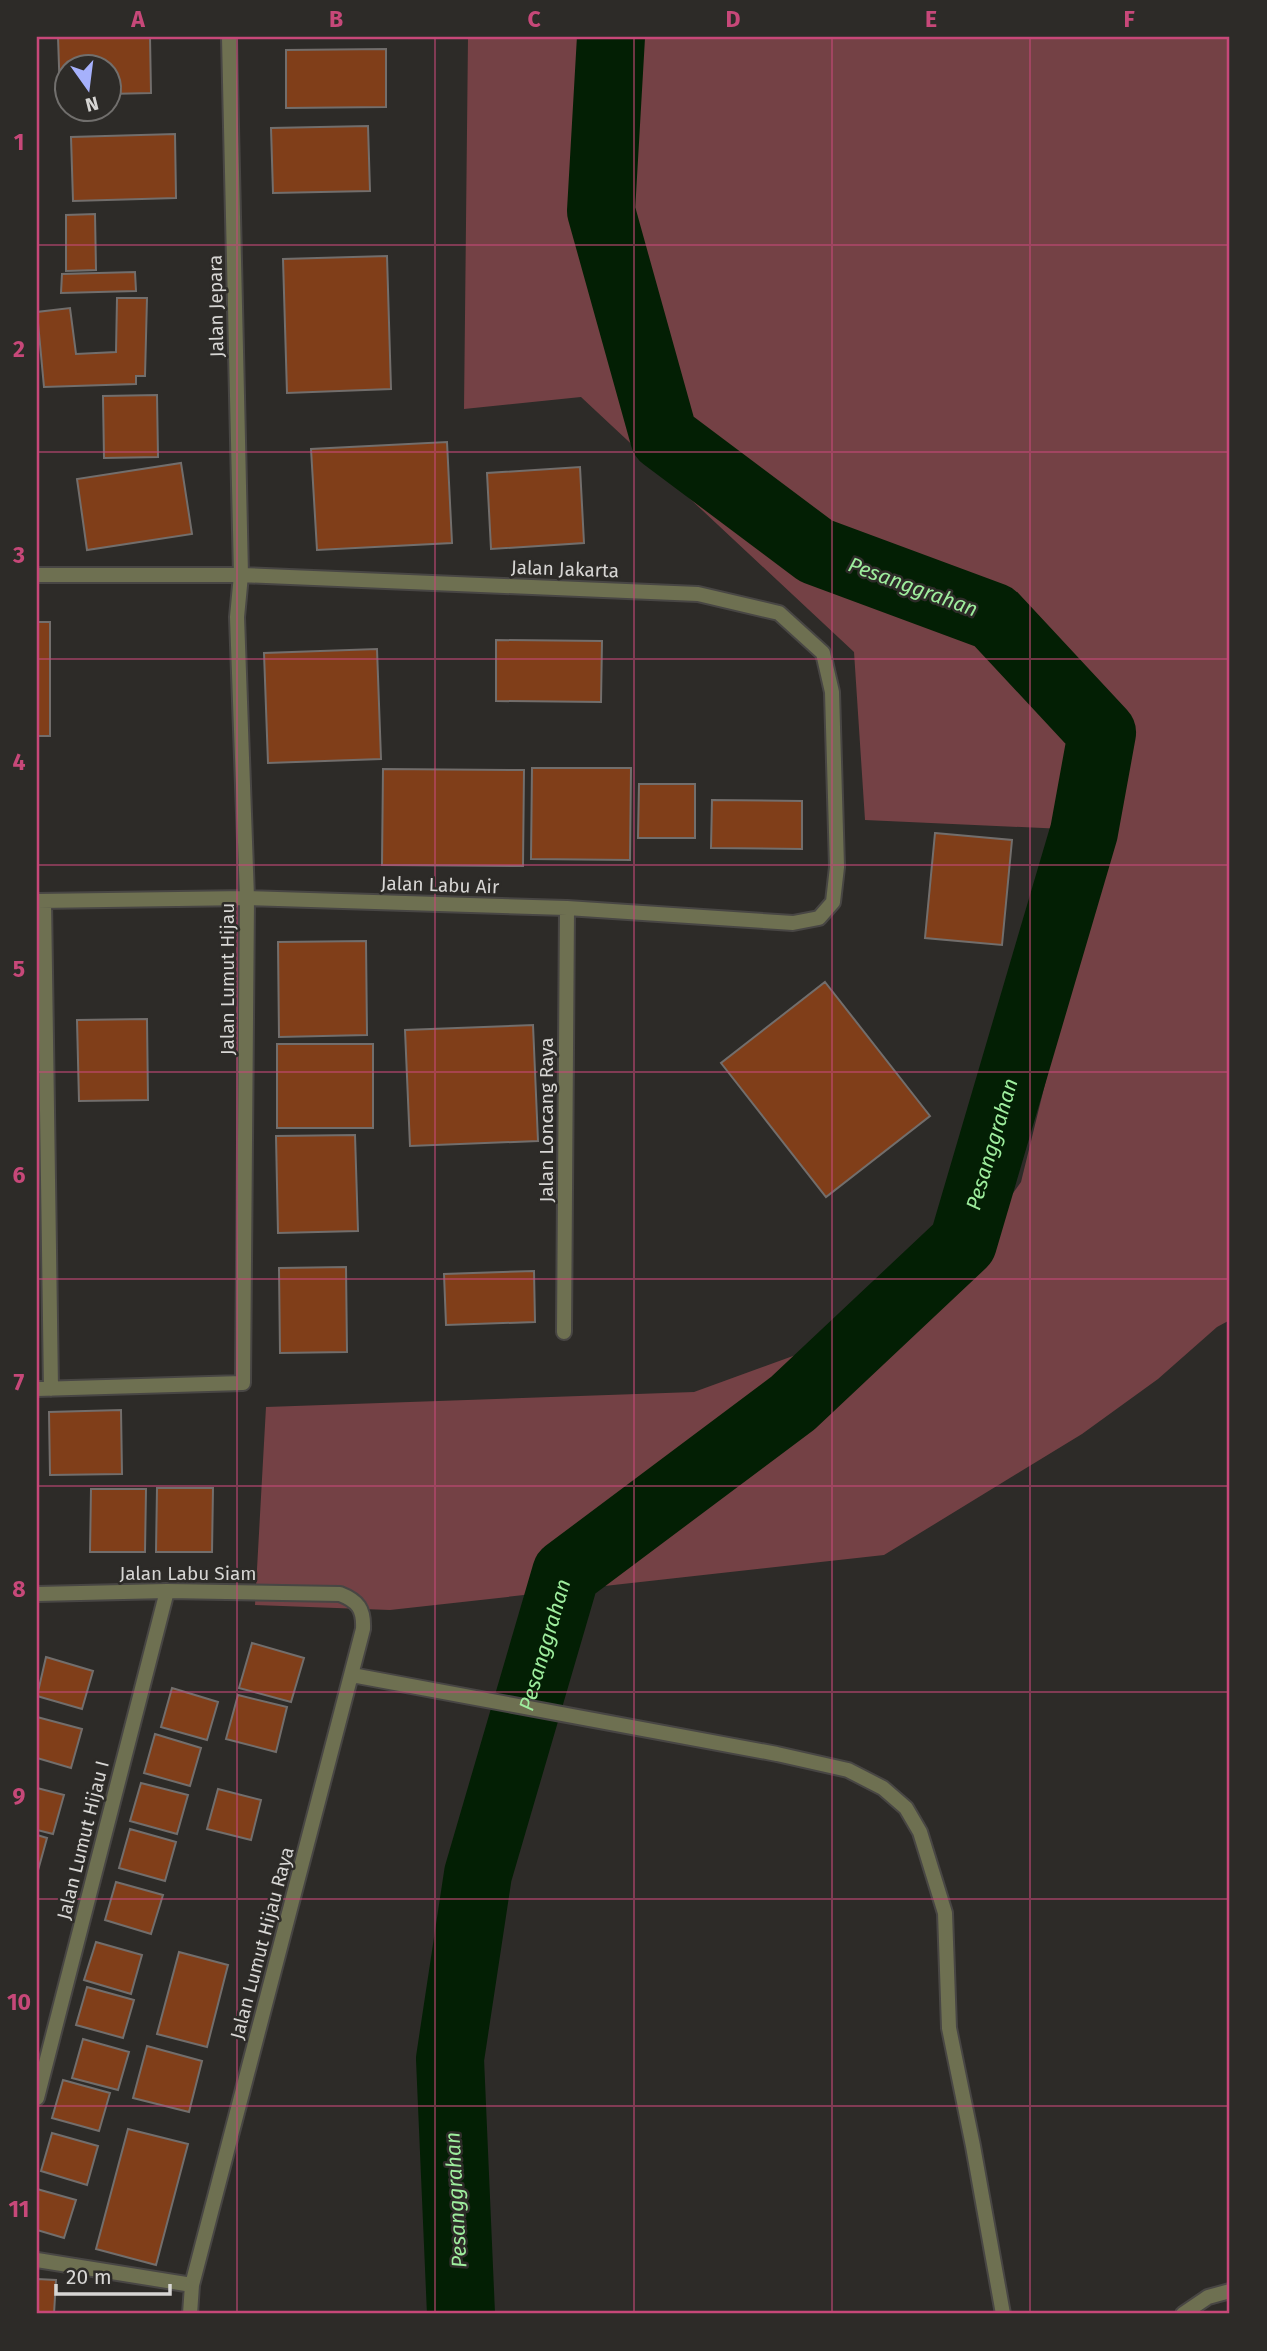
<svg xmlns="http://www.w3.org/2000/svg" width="1267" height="2351" font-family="'Fira Sans',sans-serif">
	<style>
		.green { fill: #744145 }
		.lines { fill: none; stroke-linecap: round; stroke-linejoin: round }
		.river { stroke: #031f04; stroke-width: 68 }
		.building { fill: #803e19; stroke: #726e6c; stroke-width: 2 }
		.street-casing { stroke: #484644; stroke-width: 18 }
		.street { stroke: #6e7051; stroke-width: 14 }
		.grid { fill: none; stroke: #c74879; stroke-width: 2; stroke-opacity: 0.55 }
		.labels { text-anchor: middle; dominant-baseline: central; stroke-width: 5; stroke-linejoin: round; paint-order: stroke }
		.street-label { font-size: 19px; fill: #d7d6d4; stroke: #2d2b28 }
		.water-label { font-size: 21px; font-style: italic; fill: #9eed9d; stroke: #2d2b28 }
		.neatline { fill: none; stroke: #c74879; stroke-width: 2.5 }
		.grid-label { font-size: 23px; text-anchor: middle; font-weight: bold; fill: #c74879 }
	</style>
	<rect width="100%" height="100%" fill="#2d2b28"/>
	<path class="green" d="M468,37h762v1283l-13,7 -59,52 -76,55 -198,121 -494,55 -135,-5 11,-198 428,-15 237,-86 90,-124 86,-351 -242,-11 -11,-168 -273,-255 -117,12z"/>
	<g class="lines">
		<path class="river" id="s1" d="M461,2314l-11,-255 28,-185 88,-301 227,-170 170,-160 121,-411 18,-99 -108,-116 -178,-66 -152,-114 -63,-226 10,-174"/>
	</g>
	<path class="building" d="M58,37h92l1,56 -43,1v-28h-42v29h-6z
		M386,49v58l-100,1v-58z
		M368,126l2,65 -97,2 -2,-65z
		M175,134l1,64 -103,3 -2,-64z
		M95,214l1,56 -30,1v-56z
		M387,256l4,133 -104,4 -4,-134z
		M135,272l1,19 -75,2 1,-19z
		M117,298h30l-2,78h-9v8l-92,3 -7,-75 33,-4 6,46 40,-2z
		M157,395l1,62 -54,1 -1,-62z
		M447,442l5,101 -135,7 -6,-101z
		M181,463l11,71 -105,16 -10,-71z
		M580,467l4,76 -93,6 -4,-76z
		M37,622h13v114h-13z
		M496,640l106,1 -1,61 -105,-1z
		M377,649l4,110 -113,4 -4,-110z
		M532,768h99l-1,92 -99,-1z
		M383,769l141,1 -1,96 -141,-1z
		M639,784h56v54h-57z
		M712,800l90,1v48l-91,-1z
		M935,833l77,7 -10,105 -77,-7z
		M366,941l1,94 -88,2 -1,-95z
		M825,982l105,134 -104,81 -105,-134z
		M147,1019l1,81 -69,1 -2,-81z
		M533,1025l5,116 -128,5 -5,-116z
		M277,1044h96v84h-96z
		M355,1135l3,96 -80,2 -2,-97z
		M346,1267l1,85 -67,1 -1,-85z
		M534,1271l1,51 -89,3 -2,-51z
		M121,1410l1,64 -72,1 -1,-63z
		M157,1488h56l-1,64h-56z
		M91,1489h55l-1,63h-55z
		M252,1643l52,15 -13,44 -52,-14z
		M46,1657l47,14 -11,38 -45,-13z
		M172,1688l46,14 -11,38 -46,-13z
		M238,1695l49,12 -11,45 -50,-13z
		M37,1717l45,12 -11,39 -34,-10z
		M155,1734l46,14 -11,38 -46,-13z
		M141,1783l47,12 -11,39 -47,-13z
		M37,1788l27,7 -11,39 -16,-4z
		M218,1789l43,11 -10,40 -44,-11z
		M130,1829l46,13 -11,39 -46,-13z
		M37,1835l10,3 -10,36z
		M116,1882l47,13 -12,39 -46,-14z
		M96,1942l46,13 -11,39 -47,-14z
		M179,1952l49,13 -21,82 -50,-13z
		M87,1987l47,13 -11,38 -47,-13z
		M83,2039l46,13 -11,38 -46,-12z
		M147,2046l55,15 -13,51 -56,-14z
		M63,2080l47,13 -11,38 -47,-13z
		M128,2129l60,15 -32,121 -60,-16z
		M52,2133l46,13 -11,39 -46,-14z
		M37,2189l39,11 -12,38 -27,-8z
		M37,2279l19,1 -2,34h-17z"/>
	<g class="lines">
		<g class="street-casing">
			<path id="street" d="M37,575h204l457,19 81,19 44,40 9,39 5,175 -4,35 -14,16 -26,5 -226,-15 -320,-10 -210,3
				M44,901l7,488
				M564,1332l3,-424
				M37,1389l206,-6 4,-485 -10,-281 4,-42 -12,-538
				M37,1594l130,-3 173,3c18,7 24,15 23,35l-171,656 -2,29
				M352,1675l425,79 71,16 35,18 23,20 14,24 25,81 4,115 24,118 30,168
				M37,2098l130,-507
				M37,2260l155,25
				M1183,2314l25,-17 22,-6"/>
		</g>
		<use href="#street" class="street"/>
	</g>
	<path class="grid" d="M237,37v2277M435,37v2277M634,37v2277M832,37v2277M1030,37v2277M37,245h1193M37,452h1193M37,659h1193M37,865h1193M37,1072h1193M37,1279h1193M37,1486h1193M37,1692h1193M37,1899h1193M37,2106h1193"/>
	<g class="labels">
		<g class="street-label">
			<text transform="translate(216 306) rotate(-91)">Jalan Jepara</text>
			<text transform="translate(565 569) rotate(2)">Jalan Jakarta</text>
			<text transform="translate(440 885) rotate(2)">Jalan Labu Air</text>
			<text transform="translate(227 979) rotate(-90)">Jalan Lumut Hijau</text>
			<text transform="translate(546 1120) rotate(-90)">Jalan Loncang Raya</text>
			<text x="188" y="1573">Jalan Labu Siam</text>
			<text transform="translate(83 1840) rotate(-76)">Jalan Lumut Hijau I</text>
			<text transform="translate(262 1943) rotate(-75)">Jalan Lumut Hijau Raya</text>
		</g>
		<g class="water-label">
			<text transform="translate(913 587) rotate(20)">Pesanggrahan</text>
			<text stroke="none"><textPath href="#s1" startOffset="1376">Pesanggrahan</textPath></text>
			<text stroke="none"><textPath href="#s1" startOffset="681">Pesanggrahan</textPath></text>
			<text transform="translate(456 2200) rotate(-93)">Pesanggrahan</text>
		</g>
	</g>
	<rect width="1267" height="2351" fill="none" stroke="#2d2b28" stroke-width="77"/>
	<g transform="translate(88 88) rotate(166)"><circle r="33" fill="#2d2b28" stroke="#716f6d" stroke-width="2"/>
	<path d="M0-5L12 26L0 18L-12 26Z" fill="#a6b1fc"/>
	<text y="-10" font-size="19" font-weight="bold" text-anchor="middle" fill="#d7d6d4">N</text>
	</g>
	<path d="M56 2284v10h114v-10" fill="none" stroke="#d7d6d4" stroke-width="3.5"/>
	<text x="66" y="2284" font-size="21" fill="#d7d6d4" stroke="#2d2b28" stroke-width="5" paint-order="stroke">20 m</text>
	<rect x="38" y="38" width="1190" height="2274" class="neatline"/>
	<g class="grid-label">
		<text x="138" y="27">A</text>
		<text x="336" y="27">B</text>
		<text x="534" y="27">C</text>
		<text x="733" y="27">D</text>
		<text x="931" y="27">E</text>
		<text x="1129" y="27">F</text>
		<text x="19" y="150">1</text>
		<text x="19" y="357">2</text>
		<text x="19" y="563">3</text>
		<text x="19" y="770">4</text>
		<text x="19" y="977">5</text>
		<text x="19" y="1183">6</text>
		<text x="19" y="1390">7</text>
		<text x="19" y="1597">8</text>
		<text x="19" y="1804">9</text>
		<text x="19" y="2010">10</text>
		<text x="19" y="2217">11</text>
	</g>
</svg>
